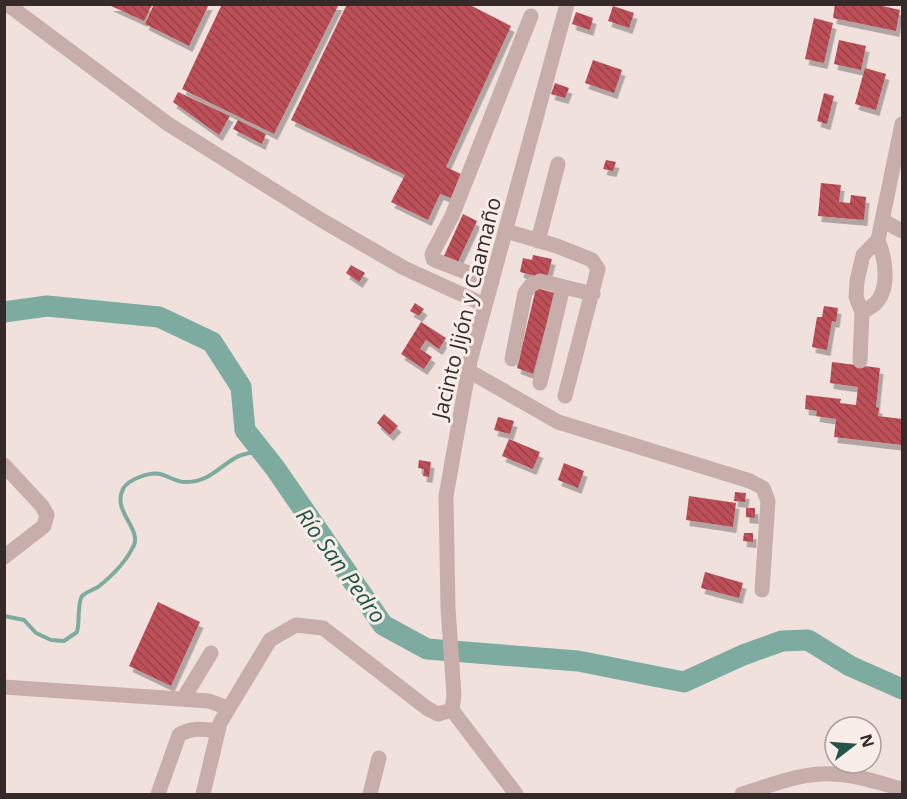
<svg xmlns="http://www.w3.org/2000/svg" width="907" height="799" font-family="'Open Sans',sans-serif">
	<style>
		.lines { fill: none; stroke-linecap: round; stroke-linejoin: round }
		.stream { stroke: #7eab9f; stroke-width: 4 }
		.river { stroke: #7eab9f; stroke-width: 21 }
		.building { fill: url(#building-back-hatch); filter: url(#shadow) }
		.minor { stroke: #c7aeaa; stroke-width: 15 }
		.labels { text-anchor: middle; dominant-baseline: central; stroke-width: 6; stroke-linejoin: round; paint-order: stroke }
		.street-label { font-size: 21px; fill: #352929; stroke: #f8ede9 }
		.water-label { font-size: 22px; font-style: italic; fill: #225447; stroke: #f8ede9 }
	</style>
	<defs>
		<pattern id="building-back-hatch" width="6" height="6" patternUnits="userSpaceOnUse" patternTransform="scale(1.5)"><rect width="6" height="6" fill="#bc4f58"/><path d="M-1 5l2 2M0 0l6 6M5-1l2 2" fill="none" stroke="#9a4249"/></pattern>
		<filter id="shadow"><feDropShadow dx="3.5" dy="6" stdDeviation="0" flood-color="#0004"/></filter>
	</defs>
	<rect width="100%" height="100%" fill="#f0e1dd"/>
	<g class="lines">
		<path class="stream" d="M4,616l20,4 12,13 15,7 13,1 13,-9c3,-10 0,-28 5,-36 4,-4 11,-6 16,-9 14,-11 28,-25 36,-42 7,-17 -22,-34 -11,-56 5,-10 27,-17 37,-15 9,2 17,9 27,8 21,0 31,-14 48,-24 7,-5 18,-5 26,-7"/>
		<path class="river" d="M4,312l43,-6 112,11 53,25 29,45 4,43 30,38 108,157 44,24 151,12 106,21 59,-27 39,-14 26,-1 42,26 52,23"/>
	</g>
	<path class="building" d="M154,4h55l-20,42 -44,-22z
		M222,4h117l-65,130 -92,-45z
		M347,4h121l43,22 -65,141 15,7 -10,24 -11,-4 -12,26 -37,-18 14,-27 -114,-55z
		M835,4h39l26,6 -4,21 -63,-13z
		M109,5h43l-8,16z
		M613,6l21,7 -5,15 -21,-7z
		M576,12l17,6 -3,12 -18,-6z
		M814,18l19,5 -9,40 -19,-4z
		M839,40l27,6 -5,24 -27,-6z
		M593,60l29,10 -8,23 -29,-10z
		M865,68l21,6 -10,36 -21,-6z
		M555,83l14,5 -4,10 -14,-4z
		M178,92l52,24 -11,19 -46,-33z
		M824,93l10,3 -7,28 -10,-3z
		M238,120l28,14 -4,10 -29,-15z
		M606,160l10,2 -3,9 -10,-2z
		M821,183l20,2 -2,17 11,1 1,-8 15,2 -2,23 -46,-4z
		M463,214l14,7 -19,41 -14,-6z
		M533,255l19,4 -5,20 -27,-7 3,-14 9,2z
		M351,265l14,8 -6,9 -13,-9z
		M536,288l19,5 -22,81 -16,-6z
		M415,303l9,6 -5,7 -9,-5z
		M824,306l14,2 -2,14 -4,-1 -5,29 -15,-3 5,-30h5z
		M421,322l25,16 -7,11 -13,-9 -6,9 12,8 -8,12 -23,-15z
		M832,362l48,6 -4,39 3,1 -1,8 24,3v26l-68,-8 2,-18 -20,-3 1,-5 -12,-2 1,-14 35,4 -1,4 16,2 2,-18 -28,-4z
		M384,414l14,12 -8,9 -13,-12z
		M498,417l16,4 -4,13 -16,-4z
		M509,439l31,13 -7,17 -31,-13z
		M419,460l12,2 -2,15 -6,-1 1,-7 -6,-1z
		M564,463l20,8 -6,17 -20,-8z
		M735,492l11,1 -1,9 -11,-1z
		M689,496l47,7 -3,24 -47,-7z
		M746,508h9v10l-9,-1z
		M744,533h9v9l-10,-1z
		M705,572l38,11 -4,15 -38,-10z
		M158,602l42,20 -29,64 -42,-20z"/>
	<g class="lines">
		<path class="minor" d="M7,4l161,120 155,97 81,47 81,37
			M882,220l20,11
			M506,231l51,15 35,14 6,9 -33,127
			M538,241l20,-77
			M492,282l-55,-21 -4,-2 -1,-5 20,-38 79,-200
			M862,312c4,-2 9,-5 13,-8 16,-16 10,-46 3,-64
			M512,359l13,-66 6,-8 9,-4 53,13
			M860,361l2,-49 -6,-15 1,-16 6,-26 15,-15 24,-116
			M469,371l89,51 192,59 13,7 5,13 -6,89
			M540,383l23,-96
			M4,465l38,41 5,9 -3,11 -40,31
			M4,687l205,14 19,7
			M183,699l28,-46
			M452,710l64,84
			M158,794l21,-59c13,-8 24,-6 39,-4
			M203,794l17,-71 50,-83 26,-15 27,3 105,81 10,5 14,-4 2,-15 -6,-87 -2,-112 24,-135 97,-357
			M370,794l9,-36
			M742,794c26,-8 51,-18 77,-20 29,-2 57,8 83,15"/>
	</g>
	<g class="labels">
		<g class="street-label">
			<text transform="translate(466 308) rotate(-76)">Jacinto Jijón y Caamaño</text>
		</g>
		<g class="water-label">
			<text transform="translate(342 565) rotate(54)">Río San Pedro</text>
		</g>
	</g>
	<rect width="907" height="799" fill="none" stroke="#352929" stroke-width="12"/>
	<g transform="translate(853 745) rotate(73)"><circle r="28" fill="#f8ede9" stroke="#aa9f9c" stroke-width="1.5"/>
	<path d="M0-4.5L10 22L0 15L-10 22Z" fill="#225447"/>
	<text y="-9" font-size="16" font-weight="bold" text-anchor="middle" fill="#352929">N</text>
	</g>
</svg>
